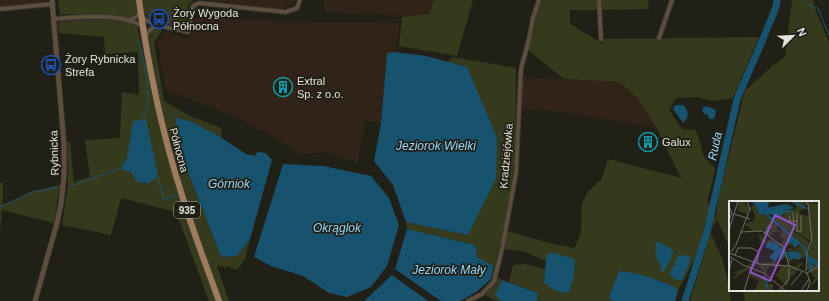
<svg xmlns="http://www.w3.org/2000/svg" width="829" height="301" font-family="Helvetica,sans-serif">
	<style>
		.industrial { fill: #322318 }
		.green { fill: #363a1d }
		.water { fill: #17536f }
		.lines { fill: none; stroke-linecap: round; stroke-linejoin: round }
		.stream { stroke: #17536f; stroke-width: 1 }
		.river { stroke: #17536f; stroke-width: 7 }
		.minor-casing { stroke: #3c3b33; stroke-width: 5.5 }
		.tertiary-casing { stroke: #3c3b33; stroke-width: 6 }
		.primary-casing { stroke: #3c3b33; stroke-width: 8 }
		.minor { stroke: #5f4e3e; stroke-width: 3.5 }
		.tertiary { stroke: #5f4e3e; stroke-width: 4.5 }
		.primary { stroke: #9f7c5b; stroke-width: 6 }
		.labels { text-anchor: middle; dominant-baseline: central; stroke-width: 3.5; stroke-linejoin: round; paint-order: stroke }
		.shield { fill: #212017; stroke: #aaa8a2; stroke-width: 1 }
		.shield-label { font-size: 10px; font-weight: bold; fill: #e4e3dd }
		.poi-label { font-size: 11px; fill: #e4e3dd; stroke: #212017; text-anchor: start }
		.street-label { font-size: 11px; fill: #e4e3dd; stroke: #212017 }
		.water-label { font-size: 12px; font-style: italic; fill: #94d6fb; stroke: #212017 }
		.inset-river { fill: none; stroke: #17536f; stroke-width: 2 }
		.inset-road { fill: none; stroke: #6f6e66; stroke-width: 1 }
		.view { fill: #9051c5; fill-opacity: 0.15; stroke: #9051c5; stroke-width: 2 }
		.inset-edge { fill: none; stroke: #e4e3dd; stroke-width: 2 }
	</style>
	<rect width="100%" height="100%" fill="#212017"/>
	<path class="industrial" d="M0,0h47v3l-47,4z
		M205,0h90l-1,3 -12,6z
		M323,0h111l-4,16 -105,-4z
		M195,17l25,2 106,3h48l26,1 -5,29 -8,1 -6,70 -16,-2 -7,41 -34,-10 -22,3 -23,-15 -42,-23 -72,-28 -7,-47 8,-10 22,7z
		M520,77l99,5 18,16 19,29 -100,-16 -35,-3z"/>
	<path class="green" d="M58,0h78l1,11 -3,4 -6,3 -21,-3 -47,-1z
		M143,0h51l-6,5 -2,17c-12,6 -27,2 -38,-4l-4,-8z
		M434,0h39l-16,56 -58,-10 3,-29 27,-3z
		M542,0h55l1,10h-28v14l33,20 -1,-5 157,-2 -26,61 -20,3 -17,-4 -20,1 -7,12 13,19 14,1 8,27 11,11 -4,20 -4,13 9,17 3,-24 26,-103 26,-24 14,-10 7,-57h21l4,14 12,28v259h-84l-3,-11h76v-88h-88v46l-13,-29 -7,14c14,24 17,42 21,68h-41l20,-67 -4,-11 -9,31 -19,37c-9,-10 -45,-19 -58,-20l-11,26 3,4h-75l1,-8 -29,-11 4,-17 11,-1 22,5 -2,13 29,-7 2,-10 -5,-7 -7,-2 -17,3v2l-20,-9 -21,-3 2,-18 46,13 22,4 6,-16 1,-29 6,-11 14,-14 6,-19 73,19 -25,-51 -19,-29 -18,-16 -55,-3 -36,-29 8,-35z
		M601,0h47l1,9 -48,1z
		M71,20c20,0 48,-3 66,6l20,90 25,91 34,94h-7l-33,-89 -55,-14 -10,37 -49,-10 6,-40 -1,-43h3l4,40 16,-5 -5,-37 35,-2 2,-46 17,3 -1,-43 -33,2 -1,-17 -45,-4 -1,-9 3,-3z
		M156,28l5,1 1,2 -8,11 10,59 28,16 29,11 1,10 -30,-16 -17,-5 3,20 10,35 33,85 16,-1 13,-17 -5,20 -8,11 -8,-3 -12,-1 12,35h-7c-19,-53 -39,-106 -54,-161 -9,-33 -13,-68 -19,-102l2,-6z
		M453,57l63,11c-1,38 1,76 -4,113 -4,33 -12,66 -21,98l2,-13 -16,-9 -2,-12 -68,-16 -1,-7 62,13 -1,-168 -20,-5z
		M0,182l3,2v21l30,-14 27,-6 -6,38 -52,-13 -2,23z
		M497,277l5,3 -2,4 -1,15 2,2h-4l-12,-6 6,-7z"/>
	<path class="water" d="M395,52l31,4 41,11 30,71 -1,41 -28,56 -62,-13 -13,-37 -19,-24 7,-38 6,-70z
		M676,105h7c6,6 7,12 0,18l-10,-14z
		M705,106l10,3 1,4 -2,6h-5l-1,-4 -4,-1 -2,-4z
		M175,117l17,5 30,16 24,16 9,2 2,-4 9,1 6,7 -22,79 -13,17 -16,1 -33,-85 -10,-35z
		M146,119l12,57 -9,7h-11l-7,-11 -8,-2 -2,-3 6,-9 6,-37z
		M283,164l40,2 48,10 18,22 10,27 -12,41 -16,21 -24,10 -18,-4 -26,-17 -32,-10 -17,-9z
		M407,229l68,16 2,12 16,9 -2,13 -15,13 -16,9h-19l-46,-32z
		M657,241l13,7 3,3 -2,8 -8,13 -2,-1v-5l-6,-10 2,-7 -2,-4z
		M548,253h7l19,6c2,10 -1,25 -6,34 -9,0 -18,-4 -24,-11l2,-23z
		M681,255l9,1 -1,8 -7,16h-6l-6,-5c1,-7 6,-11 7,-18z
		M619,271c19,1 39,9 56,16l3,4 -3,10h-63l-3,-4z
		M392,275l36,26h-64z
		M502,280l36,13 -1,8h-36l-6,-6z"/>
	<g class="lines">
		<path class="stream" d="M804,0l5,6 9,2 11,27
			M139,41c4,22 17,60 2,78
			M158,177l6,23 11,-4
			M71,186l51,-18
			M0,207l30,-14 28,-6"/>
		<path class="river" d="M685,301l22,-69 30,-133 26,-60 13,-32 1,-7"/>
		<g class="minor-casing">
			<path id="minor" d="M599,0l2,39
				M0,9l53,-5
				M142,17c12,10 31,11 46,15l5,-26 6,-3 87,9 11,-4 3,-8
				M54,19c25,-2 68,-7 89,8
				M130,20l6,-3 4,-5
				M145,37l5,-7 6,-5
				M659,38l13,-38
				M468,301l14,-7 12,-13 8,-32 14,-76 5,-104 8,-30 4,-21 6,-18"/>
		</g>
		<g class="tertiary-casing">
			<path id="tertiary" d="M35,301l22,-78 4,-19 3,-28v-32l-12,-144"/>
		</g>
		<g class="primary-casing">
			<path id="primary" d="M139,0c9,65 22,129 42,192 11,37 25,73 38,109"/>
		</g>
		<use href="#minor" class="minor"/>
		<use href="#tertiary" class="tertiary"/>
		<use href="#primary" class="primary"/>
	</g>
	<defs>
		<g id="bus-ring" transform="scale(1)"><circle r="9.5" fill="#212017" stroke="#1a4fb4" stroke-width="1.5"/><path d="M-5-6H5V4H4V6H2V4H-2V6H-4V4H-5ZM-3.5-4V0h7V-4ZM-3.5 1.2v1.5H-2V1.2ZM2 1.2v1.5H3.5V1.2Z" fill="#1a4fb4"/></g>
		<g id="building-ring" transform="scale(1)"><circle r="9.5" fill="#212017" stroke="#0f9aa8" stroke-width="1.5"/><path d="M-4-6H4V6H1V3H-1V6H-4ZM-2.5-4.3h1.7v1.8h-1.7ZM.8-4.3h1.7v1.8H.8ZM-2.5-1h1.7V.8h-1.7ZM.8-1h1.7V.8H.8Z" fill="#0f9aa8"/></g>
	</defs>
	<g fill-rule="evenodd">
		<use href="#bus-ring" x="159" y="19"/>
		<use href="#bus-ring" x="51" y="65"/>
		<use href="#building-ring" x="283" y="87"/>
		<use href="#building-ring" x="648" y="142"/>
	</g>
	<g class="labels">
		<rect class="shield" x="174" y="202" width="26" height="16" rx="3"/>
		<g class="shield-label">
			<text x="187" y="210">935</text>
		</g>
		<g class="poi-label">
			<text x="173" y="13">Żory Wygoda<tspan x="173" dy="13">Północna</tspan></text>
			<text x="65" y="59">Żory Rybnicka<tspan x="65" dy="13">Strefa</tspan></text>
			<text x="297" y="81">Extral<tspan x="297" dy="13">Sp. z o.o.</tspan></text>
			<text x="662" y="142">Galux</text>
		</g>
		<g class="street-label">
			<text transform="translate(179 150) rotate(75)">Północna</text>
			<text transform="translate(54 153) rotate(-92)">Rybnicka</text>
			<text transform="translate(506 156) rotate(-85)">Kradziejówka</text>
		</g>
		<g class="water-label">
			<text x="436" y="146">Jeziorok Wielki</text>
			<text transform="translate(715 146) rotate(-77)">Ruda</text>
			<text x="229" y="184">Górniok</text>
			<text x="337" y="228">Okrąglok</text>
			<text x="449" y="270">Jeziorok Mały</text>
		</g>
	</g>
	<g transform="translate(729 201)">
		<rect width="90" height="90" fill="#212017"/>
		<path d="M9,0h8l-1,2 5,6 5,-6 3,10 14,6 -4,15 7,-13 3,4 -1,5h8l-14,-13h8l5,-7h10l3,-5 -7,-4h22l2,3 5,-2v77l-10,9 6,-10 -9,-10 3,-5 -3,3 1,-13 5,-10 -4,-39 -6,2h2l-1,4h-3l-1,4 10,2 3,26 -19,-12h-7l9,2 15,11 -5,14 -12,6 5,-5 3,1 1,-4 -6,-5 -11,1 6,-4 3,3 8,-6 -14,-12 2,3 -3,3 5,-2 -4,5 6,2 -1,4 -2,-2 -11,2 -3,4 3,-4 -12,-5 -5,3v-2l-3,-3 -2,-8 4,5 2,-9 -3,3h-8l-9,-7 10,-3 1,-5 -2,-6h-5v4l-10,-3zM53,30l-3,4 5,5 -4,4 -10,-5 -3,3 -4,-4 1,-4 5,3 5,-5zM56,51l4,6 6,-1 -7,7 7,3 4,-4h4l-11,14 -2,-1 -3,11 -11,-12 5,-8 -12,-1 -5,12 5,6h4v7l-18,-1 4,-9 -9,-5v-3l10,5 4,-1v-5l-7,-8 -24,15 5,-6h-6l16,-6 6,-9 7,6 4,-3 -2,2 10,-1 12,4 3,-3z" fill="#363a1d" fill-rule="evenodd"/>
		<path d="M21,0h17l-2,14 -6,-1 -3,-9zM56,5l8,3 -9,1 -5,6 -12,-2v-4zM61,34l10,8 -5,5 -4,-6 -7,4zM39,41l9,1 3,5 3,-2 3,10 -5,4 -1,-5 -5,7 -6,-5 6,-6 -10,-4zM67,50l6,4 -2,4h-10l-4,-7z" fill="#17536f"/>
		<path class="inset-river" d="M39,0l-2,13 38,33 2,7 13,13M63,0l15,8M38,8l19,-4 7,3M43,17l7,-2 5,-5 7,1M79,56l2,12M83,68l-1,-10 8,3M35,74l4,16"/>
		<path class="inset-road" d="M76,0l3,3 4,36 -5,12 -1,19M0,5l3,7 -3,7M64,11l1,16M68,12v19M5,13l16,5M60,15l1,5h8M0,29l9,-29M68,30h4v-16M11,31l22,-1 22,16 5,19M36,33l4,-9 3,3M2,51l5,-7 14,-36 -3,-8M0,52l30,11 30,2 18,7M6,54l3,-7h13l8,4 -2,11M0,55l14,9 21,8 22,18M0,70l3,-12M78,72l3,9 -3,9M78,72l12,-7M62,84l11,-13M73,88l7,-10M15,90l7,-23M50,90l10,-12v-11"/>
		<path class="view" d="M46,14l20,10 -25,56 -20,-9z"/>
		<rect width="90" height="90" class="inset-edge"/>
	</g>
	<g transform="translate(793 36) rotate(66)" stroke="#212017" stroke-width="3" paint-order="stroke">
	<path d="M0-3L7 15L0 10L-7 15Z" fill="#e4e3dd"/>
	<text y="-6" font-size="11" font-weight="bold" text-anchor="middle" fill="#e4e3dd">N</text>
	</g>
</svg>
